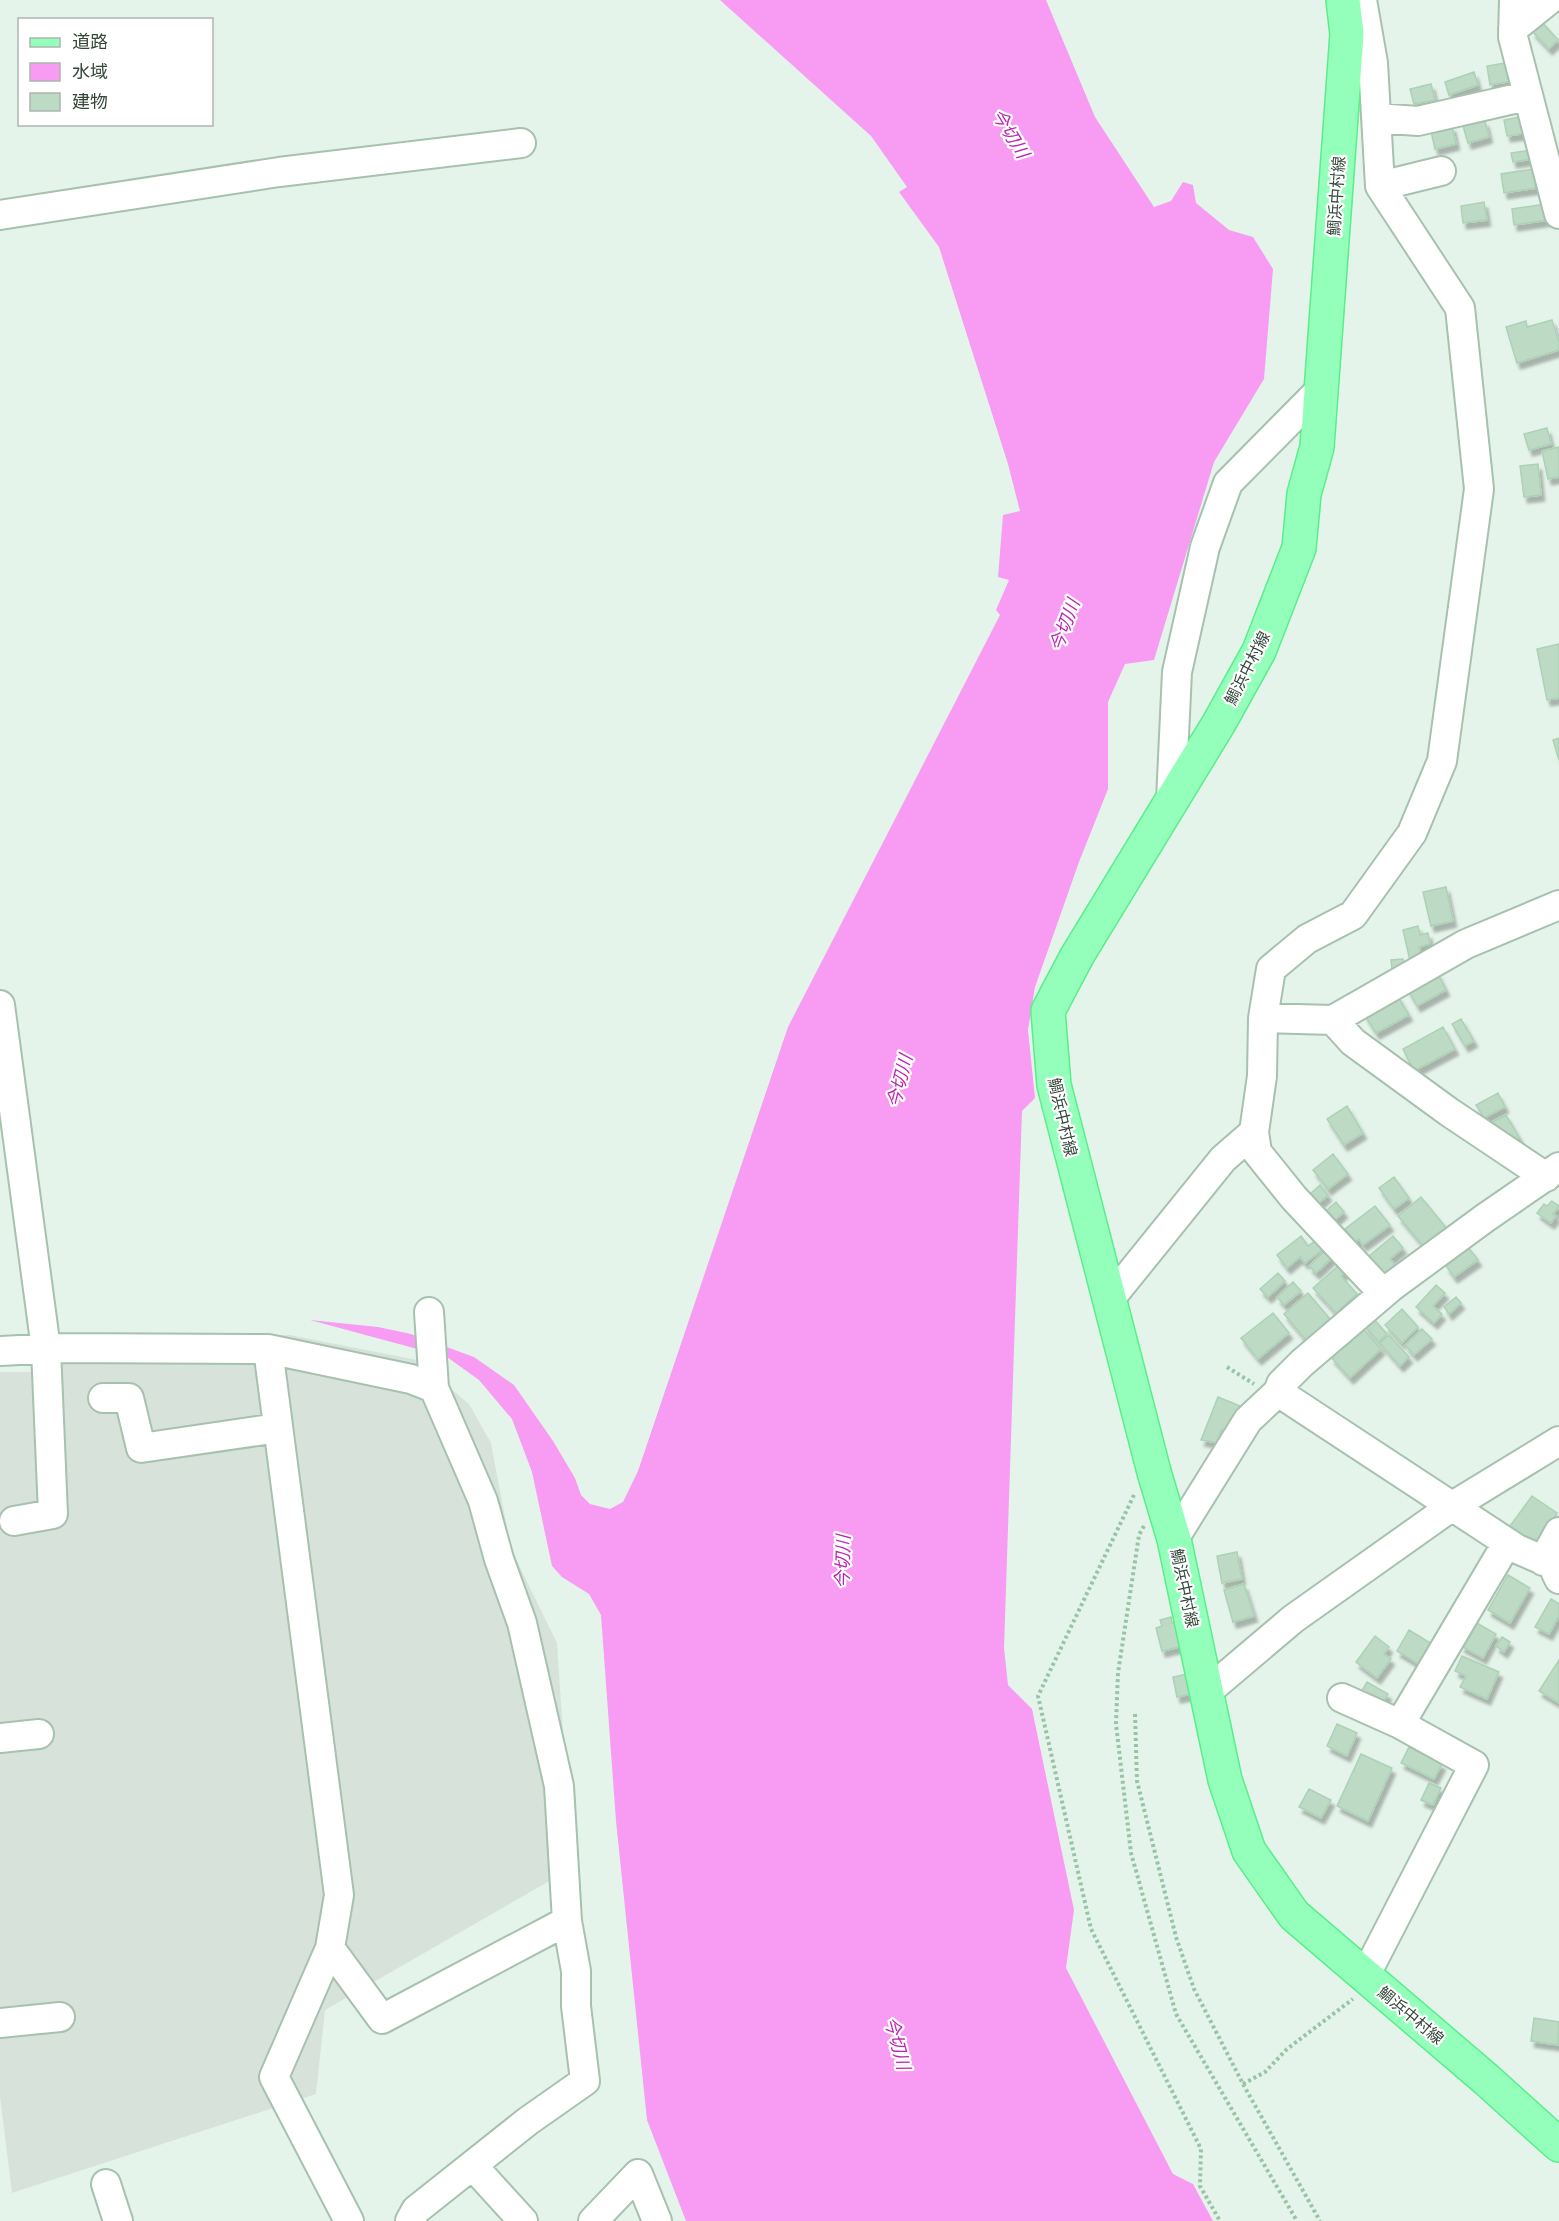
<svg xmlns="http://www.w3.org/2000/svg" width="1559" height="2221" font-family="'Noto Sans','Noto Sans JP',sans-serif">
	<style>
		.industrial { fill: #d7e3da }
		.water { fill: #f79cf2 }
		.building { fill: #bddac4; stroke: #acd2b6; stroke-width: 1.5; filter: url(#shadow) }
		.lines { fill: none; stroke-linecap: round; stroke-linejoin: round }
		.minor-casing { stroke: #a7c1af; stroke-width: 32 }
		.major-casing { stroke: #59ee8c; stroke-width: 36 }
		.path { stroke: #97c4a4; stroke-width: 4; stroke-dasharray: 3 3; stroke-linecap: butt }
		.minor { stroke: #fff; stroke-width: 28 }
		.major { stroke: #94ffba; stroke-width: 33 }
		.labels { text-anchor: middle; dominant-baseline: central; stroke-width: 4.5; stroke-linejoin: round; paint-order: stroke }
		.street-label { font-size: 16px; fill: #344739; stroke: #fff }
		.water-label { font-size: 18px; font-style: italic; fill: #bd24b3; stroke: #fff }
	</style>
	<defs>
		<filter id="shadow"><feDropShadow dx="3.5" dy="6" stdDeviation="1.5" flood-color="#0004"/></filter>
	</defs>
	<rect width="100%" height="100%" fill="#e5f4ea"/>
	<path class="industrial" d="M290,1335l127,25 52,44 22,39 20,106 46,94 15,225 -247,142 -9,84 -304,99 -12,-96v-725h52l-6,-32z"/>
	<path class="water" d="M720,0h326l49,117 59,90 17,-6 12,-19 10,3 3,18 33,27 24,7 20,32 -9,110 -50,83 -60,198 -29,4 -17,38v87l-29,73 -44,125 -7,43 7,68 -13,13 -18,537 4,37 24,24 42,201 -8,58 107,206 20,10 20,37h-527l-39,-101 -31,-299 -15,-206 -12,-21 -27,-17 -10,-11 -20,-94 -20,-53 -33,-39 -32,-23 -137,-37 68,7 33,7 63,23 40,28 39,56 22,37 6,17 9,9 20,5 13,-7 15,-31 150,-444 212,-412 -4,-5 13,-30 -11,-3 5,-62 17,-4 -12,-47 -69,-217 -40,-55 8,-5 -36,-51z"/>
	<path class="building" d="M1542,22l16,18 -9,9 -17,-18z
		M1510,62l3,19 -23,4 -3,-19z
		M1474,72l4,13 -29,10 -4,-13z
		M1431,84l4,16 -21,4 -4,-15z
		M1525,116l3,17 -21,3 -3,-16z
		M1485,121l4,16 -21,6 -5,-17z
		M1452,126l4,18 -21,5 -4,-18z
		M1531,150l1,9 -19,3 -2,-9z
		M1533,169l3,19 -32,5 -3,-19z
		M1484,202l3,18 -24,3 -2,-17z
		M1545,204l2,16 -33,5 -2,-16z
		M1552,320l7,22v8l-42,13 -11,-36 20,-6 1,6z
		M1547,428l4,16 -22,6 -5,-16z
		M1559,447v30l-11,2 -6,-28z
		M1538,464l3,31 -17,2 -4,-31z
		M1559,644v54l-12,2 -10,-51z
		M1559,738v22l-6,-20z
		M1446,887l7,34 -22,5 -8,-34z
		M1418,926l2,9 8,-2 2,11 -11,3 4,15 -12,3 -8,-35z
		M1403,959l1,9 -12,1 -1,-9z
		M1437,972l9,18 -29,16 -10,-18z
		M1397,995l12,20 -33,18 -12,-19z
		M1461,1019l13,22 -9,5 -13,-22z
		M1443,1027l12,22 -41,22 -11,-22z
		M1498,1093l7,14 -21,11 -8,-13z
		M1347,1106l16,27 -19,12 -17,-26z
		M1506,1115l13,22 -13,8 -22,-19z
		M1333,1154l15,20 -20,15 -15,-19z
		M1394,1177l15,21 -15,11 -15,-21z
		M1320,1185l8,10 -10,9 -8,-10z
		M1421,1197l27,33 -23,18 -27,-32z
		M1552,1201l7,5 -6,8 3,2 -5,7 -14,-10 7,-9 3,2z
		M1336,1202l8,10 -9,8 -8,-10z
		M1375,1206l15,19 -27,20 -4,-6 -4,3 -10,-13z
		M1301,1236l7,10 11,-8 7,9 -21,16 -5,-6 -13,11 -10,-13z
		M1393,1236l10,12 -13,11 7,8 -16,13 -17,-20z
		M1328,1248l7,7 -19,18 -7,-7z
		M1469,1248l9,12 -24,17 -8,-11z
		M1339,1265l6,7 -4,4 16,18 -21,19 -23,-25z
		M1278,1273l7,8 -17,16 -8,-8z
		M1293,1282l8,9 -17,14 -7,-8z
		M1436,1285l9,8 -12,13 9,8 -8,9 -18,-16z
		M1308,1293l22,26 -24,21 -22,-26z
		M1456,1297l5,6 -12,11 -5,-7z
		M1402,1309l16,18 -16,16 -17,-18z
		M1273,1313l16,20 -31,26 -17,-21z
		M1372,1317l15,17 -8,8 -16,-18z
		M1363,1329l18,20 -31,29 -19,-21z
		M1422,1329l10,10 -18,16 -9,-10z
		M1389,1335l20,22 -9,9 -20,-23z
		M1218,1397l22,9 -9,27 -10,-3 -3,13 -17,-3z
		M1532,1496l25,17 -21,31 -26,-18z
		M1237,1552l5,27 -20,4 -5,-27z
		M1508,1575l22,13 -20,35 -22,-13z
		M1244,1584l10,32 -21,6 -9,-32z
		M1551,1599l8,5v12l-10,18 -14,-7z
		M1171,1617l1,6 5,-1 6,24 -21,5 -6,-23 6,-2 -2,-6z
		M1475,1622l21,12 -13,24 -22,-12z
		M1409,1630l28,17 -13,20 -27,-16z
		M1375,1636l14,11 -5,7 7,5 -14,19 -21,-16z
		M1502,1637l8,5 -6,10 -8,-6z
		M1462,1656l37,16 -12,27 -27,-12 6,-11 -11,-5z
		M1559,1660v43l-20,-12z
		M1192,1673l4,20 -19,4 -4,-20z
		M1367,1682l21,12 -10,17 -21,-12z
		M1337,1724l20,9 -10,23 -20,-10z
		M1409,1747l33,17 -8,15 -33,-16z
		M1361,1754l31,14 -24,53 -31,-15z
		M1429,1783l12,5 -8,17 -12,-5z
		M1309,1789l22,11 -10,18 -22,-11z
		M1534,2018l25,4 -1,23 -27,-4z"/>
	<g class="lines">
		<g class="minor-casing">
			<path id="minor" d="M1514,0l-1,37 46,177
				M1513,29l36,-29
				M1376,118l42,3 109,-25
				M1380,186l61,-15
				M0,215l279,-43 242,-29
				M1171,800l6,-128 28,-125 23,-64 94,-95
				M0,1005l46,344 7,165 -39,7
				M1263,1018l8,-49 36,-30 46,-24 59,-82 30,-72 37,-272 -19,-181 -80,-122 -7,-123 -11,-63
				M1333,1020l133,-76 93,-39
				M1254,1132l8,-56 1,-58 70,2 20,22 96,70 97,65
				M1110,1299l113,-140 31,-27 3,20 37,46 89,95
				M268,1349l143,30 23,9
				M0,1351l58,-3 210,1 71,546 -9,53
				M1278,1392l239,157 35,15 7,15
				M103,1398h26l12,50 137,-20
				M1174,1539l74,-119 30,-28 3,-8 21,-21 89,-76 94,-69 74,-51
				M1543,1561l16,-29
				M1208,1691l85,-72 158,-112 108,-66
				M1342,1698l58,26
				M0,1738l39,-4
				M1365,1976l109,-211 -74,-41 107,-181
				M0,2023l60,-6
				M473,2166l50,55
				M106,2184l12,37
				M349,2221l-75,-144 56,-129 52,71 185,-98
				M410,2221l6,-11 112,-89 57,-40 -9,-75v-35l-9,-50 -8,-135 -37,-163 -23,-64 -16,-58 -49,-113 -5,-76
				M593,2221l45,-47 19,47"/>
		</g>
		<g class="major-casing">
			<path id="major" d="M1343,0l4,34 -30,413 -13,47 -5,54 -40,103 -40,72 -142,233 -29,55 6,74 100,387 20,67 51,241 24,71 45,64 193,165 72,65"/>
		</g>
		<path class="path" d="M1227,1367l27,17
			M1134,1495l-96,201 53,233 110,220 -1,37 20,35
			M1144,1526l-5,9 -21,138 -2,51 15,129 45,161 121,207
			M1135,1714l2,67 39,156 18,52 49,95 77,137
			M1243,2084l22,-12 22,-23 66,-50"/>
		<use href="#minor" class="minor"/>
		<use href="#major" class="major"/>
	</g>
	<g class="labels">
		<g class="street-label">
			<text transform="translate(1336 196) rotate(-86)">鯛浜中村線</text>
			<text transform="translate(1247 668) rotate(-63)">鯛浜中村線</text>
			<text transform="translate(1063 1117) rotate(77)">鯛浜中村線</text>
			<text transform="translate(1185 1588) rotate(78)">鯛浜中村線</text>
			<text transform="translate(1411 2015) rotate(40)">鯛浜中村線</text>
		</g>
		<g class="water-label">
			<text transform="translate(1011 133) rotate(59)">今切川</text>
			<text transform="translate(1064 625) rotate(-70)">今切川</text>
			<text transform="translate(899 1081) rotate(-76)">今切川</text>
			<text transform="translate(842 1562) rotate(-89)">今切川</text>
			<text transform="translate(898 2043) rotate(75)">今切川</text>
		</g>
	</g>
	<rect x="18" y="18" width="195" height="108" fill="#ffffff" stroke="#aeb5b0" stroke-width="1.5"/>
	<rect x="30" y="38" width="30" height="9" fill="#94ffba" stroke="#aeb5b0" stroke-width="1.5"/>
	<text x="72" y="48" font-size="18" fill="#344739">道路</text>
	<rect x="30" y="63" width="30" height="18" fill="#f79cf2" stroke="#aeb5b0" stroke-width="1.5"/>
	<text x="72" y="78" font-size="18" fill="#344739">水域</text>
	<rect x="30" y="93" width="30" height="18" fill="#bddac4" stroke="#aeb5b0" stroke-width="1.5"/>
	<text x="72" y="108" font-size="18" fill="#344739">建物</text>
</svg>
